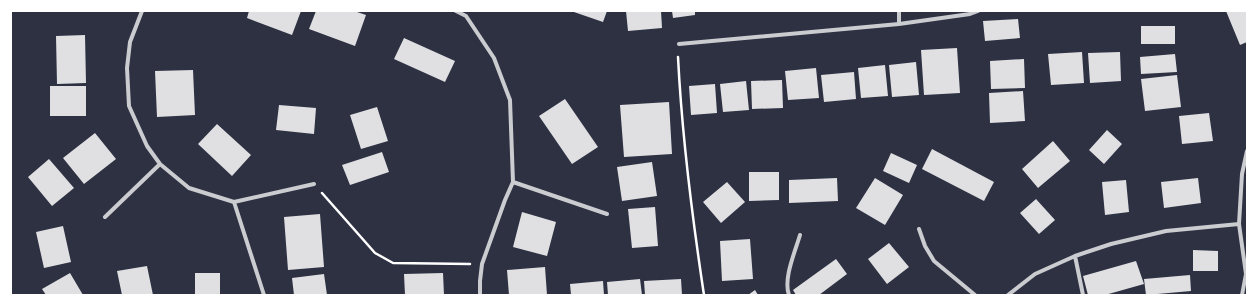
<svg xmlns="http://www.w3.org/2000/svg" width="1258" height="306" font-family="'IBM Plex Sans',sans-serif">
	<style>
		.building { fill: #e0e0e3 }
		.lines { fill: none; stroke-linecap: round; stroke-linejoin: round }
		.path { stroke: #fff; stroke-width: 2.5 }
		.minor { stroke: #caccd0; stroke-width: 4 }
	</style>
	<rect width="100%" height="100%" fill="#2d3142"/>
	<path class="building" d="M249,11h52l-9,24 -45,-17z
		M316,11h38l12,4 -11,31 -46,-17z
		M571,11h36l-4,11z
		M626,11h35l1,17 -34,3z
		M672,11h23v4l-22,3z
		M1226,11h21v31l-7,3z
		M1018,19l2,19 -35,3 -2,-20z
		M1141,26h34v18h-34z
		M85,35l1,48 -29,1 -1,-48z
		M404,38l51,23 -10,21 -51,-23z
		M957,48l3,45 -36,2 -3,-45z
		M1082,52l2,31 -33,2 -3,-31z
		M1120,52l1,29 -31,2 -2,-30z
		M1175,54l2,18 -36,2 -1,-17z
		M1024,59l1,29 -34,1 -1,-28z
		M916,62l3,33 -27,2 -3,-32z
		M885,65l3,31 -27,2 -3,-30z
		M816,68l3,30 -31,2 -3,-29z
		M193,70l2,45 -38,2 -2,-46z
		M854,72l2,27 -32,3 -3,-27z
		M1177,75l4,32 -36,4 -4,-32z
		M782,80l1,28 -31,1 -1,-28z
		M746,81l3,29 -26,2 -3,-28z
		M715,84l2,29 -26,2 -2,-29z
		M50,86h36v30h-36z
		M1023,91l2,30 -35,2 -1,-30z
		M565,99l33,48 -26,17 -33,-48z
		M669,102l3,52 -48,3 -4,-52z
		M279,105l37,3 -2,26 -38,-4z
		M377,107l11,34 -27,8 -11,-34z
		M1209,113l4,28 -31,3 -3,-28z
		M217,124l34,31 -19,21 -34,-32z
		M1107,130l15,14 -18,20 -15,-14z
		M95,133l21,26 -32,25 -21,-26z
		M1053,141l17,20 -32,27 -16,-19z
		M932,149l62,33 -10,19 -62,-32z
		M382,152l7,20 -39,13 -8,-20z
		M891,153l26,12 -8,18 -26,-12z
		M49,159l25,29 -22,18 -24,-29z
		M652,162l5,34 -35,5 -5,-34z
		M749,172h30v28l-30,1z
		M837,178l1,23 -49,2v-23z
		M875,178l28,17 -18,30 -29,-17z
		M1198,178l3,25 -37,5 -3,-26z
		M1126,180l3,32 -24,3 -3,-33z
		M727,182l18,20 -24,21 -18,-21z
		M1036,199l19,21 -16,14 -19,-21z
		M655,207l3,39 -26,2 -4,-39z
		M522,212l34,10 -9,34 -34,-9z
		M320,214l4,53 -36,3 -4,-53z
		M63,226l8,36 -27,6 -8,-36z
		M750,239l3,40 -31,2 -2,-40z
		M889,243l20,24 -22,17 -19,-25z
		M1193,250l25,1v20h-25z
		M836,259l11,15 -28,21h-23l-3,-5z
		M1136,261l8,23 -39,11h-17l-5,-19z
		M147,266l6,29h-31l-5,-24z
		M545,267l2,28h-38l-2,-25z
		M70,273l13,22h-37l-4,-6z
		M195,273h25v22h-25z
		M443,273l1,22h-39l-1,-21z
		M324,274l3,21h-33l-2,-17z
		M1190,275l1,16 -45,4 -2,-16z
		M640,279l2,16h-34l-1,-13z
		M681,279l1,16h-37l-1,-14z
		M603,281l1,14h-33l-1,-11z
		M755,290l3,5h-10z"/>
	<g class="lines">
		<path class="path" d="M678,57c4,80 14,159 26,238
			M322,193l53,60 18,10 77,1"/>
		<path class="minor" d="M142,11l-12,31 -3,26 2,38 18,40 13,18 29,24 45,14 30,93
			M456,11l10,5 28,42 16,42 3,82 -8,18 -23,64 -2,17v14
			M899,11v13
			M679,44l220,-20 71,-10 8,-3
			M513,182l94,32
			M234,202l80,-18
			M105,217l55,-53
			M919,229l6,17 9,15 41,34
			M1075,256l8,39
			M789,295c-6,-16 6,-43 11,-60
			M1008,295l27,-21 40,-18 36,-12 55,-13 73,-7
			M1242,295l4,-21 -7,-50 3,-50 5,-23"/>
	</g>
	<rect width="1258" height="306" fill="none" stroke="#ffffff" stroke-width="24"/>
</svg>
